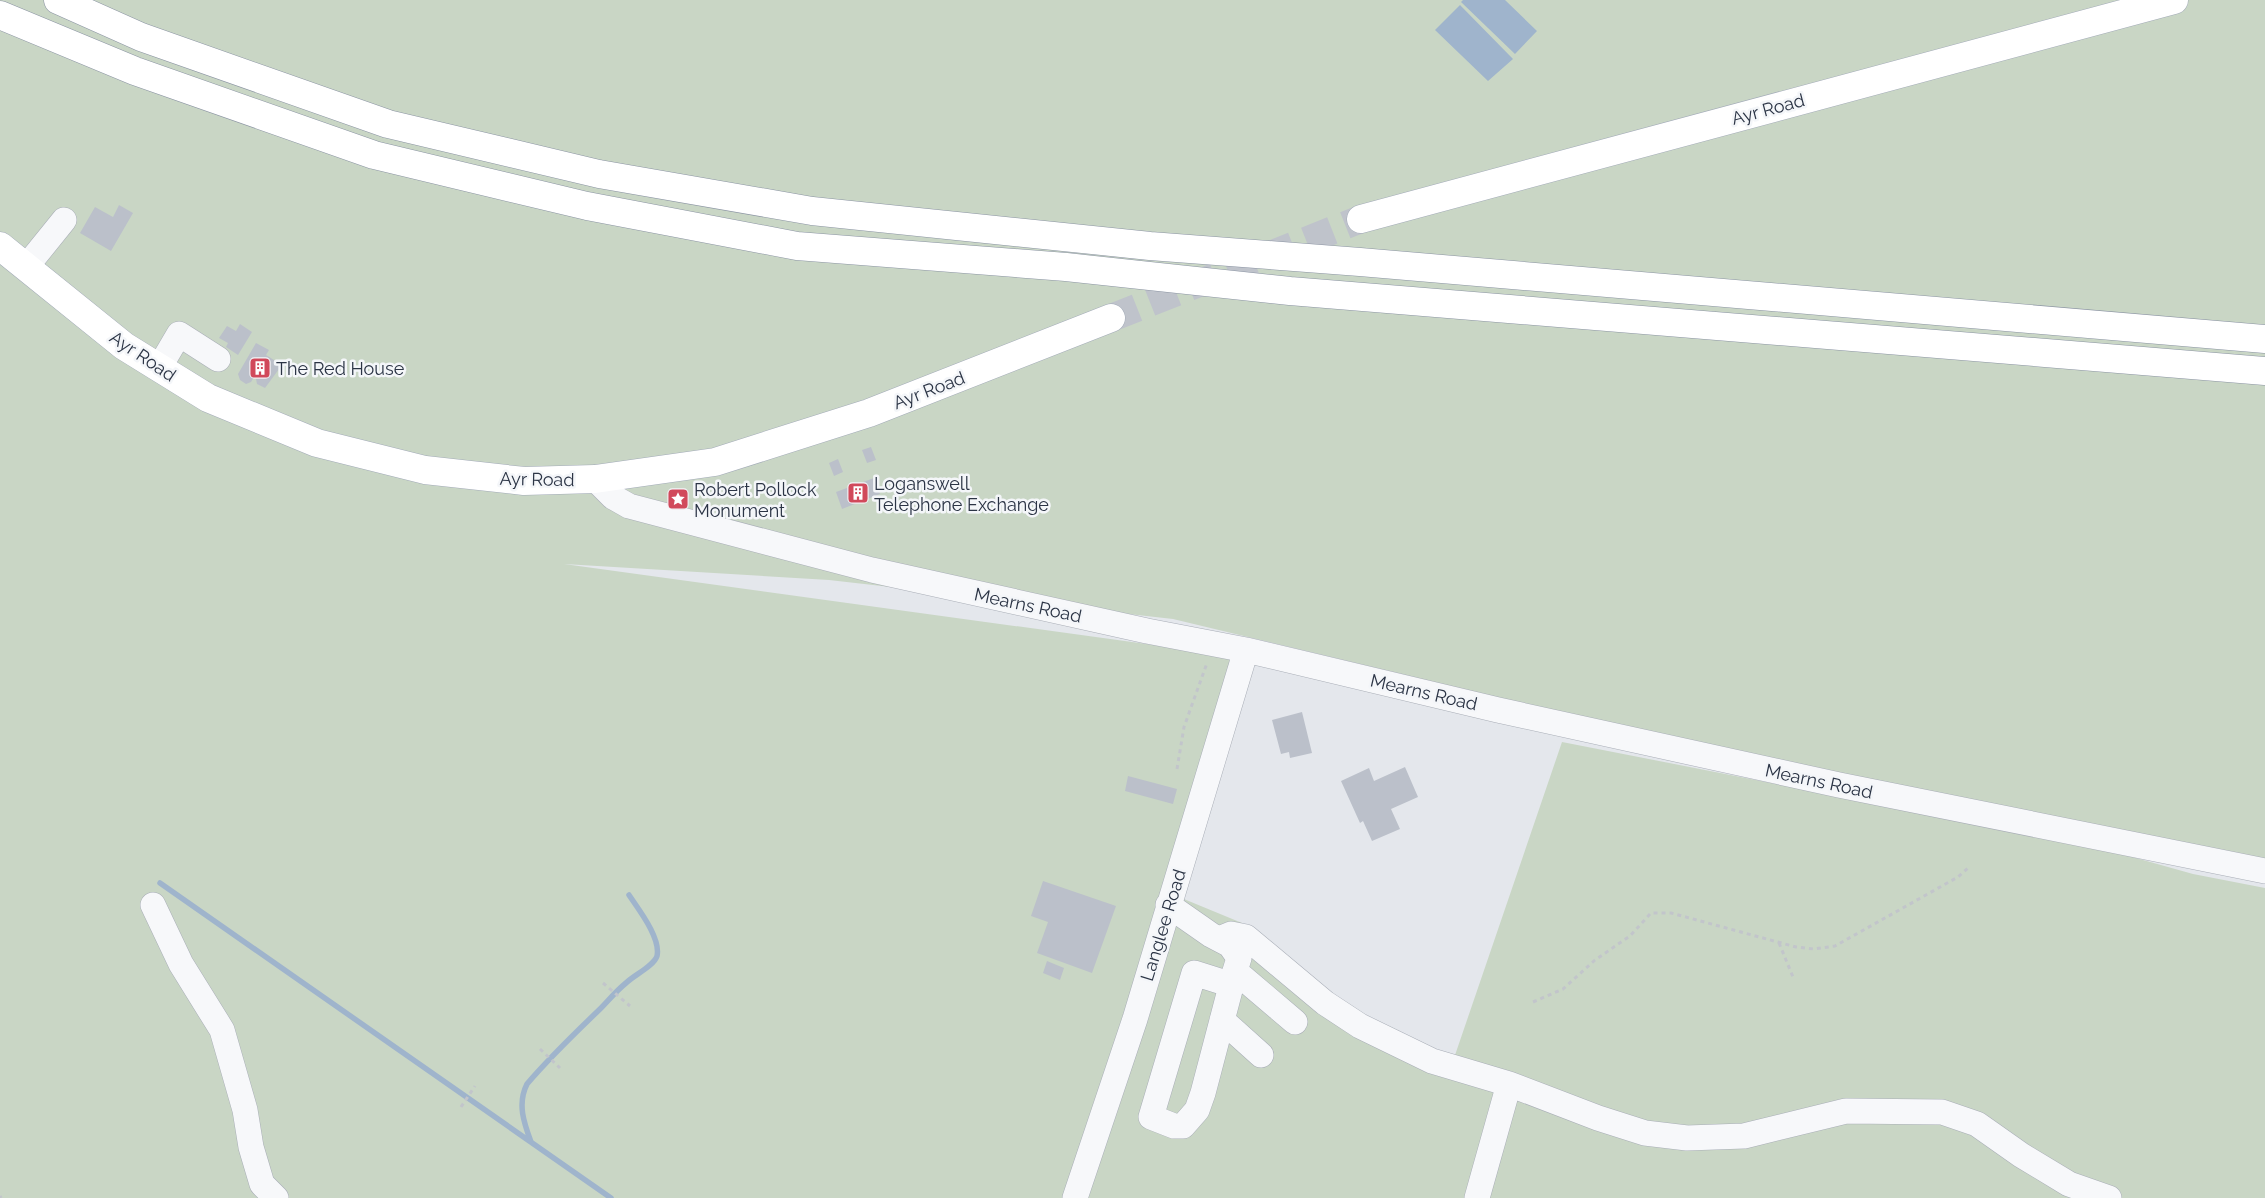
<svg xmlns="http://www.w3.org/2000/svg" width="2265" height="1198" font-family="Raleway,sans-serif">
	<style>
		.green { fill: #c9d6c5 }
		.water { fill: #9fb4cc }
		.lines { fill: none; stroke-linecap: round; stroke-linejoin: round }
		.stream { stroke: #9fb4cc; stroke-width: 5.5 }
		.building { fill: #bbc0ca }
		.major-tunnel { stroke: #bfc3cb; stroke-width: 28; stroke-dasharray: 28 14; stroke-linecap: butt }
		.minor-casing { stroke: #a9aeb7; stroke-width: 26 }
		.major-casing { stroke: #a3abb8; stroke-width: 29 }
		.highway-casing { stroke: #8b94a3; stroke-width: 29 }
		.path { stroke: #c2c5cb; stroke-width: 3; stroke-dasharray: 4 4; stroke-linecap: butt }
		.minor { stroke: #f7f8fa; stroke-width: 25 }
		.major { stroke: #fff; stroke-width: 28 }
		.highway { stroke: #fff; stroke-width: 28 }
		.labels { text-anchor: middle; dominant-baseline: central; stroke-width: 5; stroke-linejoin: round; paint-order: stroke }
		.street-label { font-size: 18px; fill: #2b3445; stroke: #f4f6f9 }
		.poi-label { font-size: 18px; fill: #2b3445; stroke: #f4f6f9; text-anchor: start }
	</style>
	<rect width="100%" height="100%" fill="#e4e7ec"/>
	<path class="green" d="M0,0h2265v862l-385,-79 -350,-78 -357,-86 -344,-39 -265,-16 684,94 -69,239 63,26 98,81 112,60 110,-322 531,104 100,28 72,14v310h-2265z"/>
	<path class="water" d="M1463,0h42l32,31 -22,23 -54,-52z
		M1460,5l53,54 -25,22 -53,-51z"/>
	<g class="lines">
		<path class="stream" d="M160,883l451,315
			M531,1142c-7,-19 -14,-38 -4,-58 22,-26 47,-50 72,-74 9,-9 17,-19 27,-27 8,-8 28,-17 31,-27 4,-18 -18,-46 -28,-61"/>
	</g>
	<path class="building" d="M119,205l14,8 -22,38 -31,-18 15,-26 18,10z
		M240,324l12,8 -14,23 -12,-8 2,-4 -9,-5 8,-12 9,5z
		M256,343l13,7 -3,5 16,10 -17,23 -8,-4 -1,-5 4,-6 -3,-1 -6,10 -5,2 -6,-4 -2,-6z
		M871,447l5,13 -9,3 -5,-13z
		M838,459l5,13 -9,4 -5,-13z
		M874,478l6,16 -38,15 -6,-17z
		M1302,712l10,41 -22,5 -1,-6 -8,2 -9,-34z
		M1405,767l13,30 -27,12 9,20 -28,12 -9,-20 -3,2 -19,-42 28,-13 5,13z
		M1128,776l49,13 -4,15 -48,-13z
		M1043,881l73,25 -24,67 -55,-20 11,-31 -17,-6z
		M1047,961l17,7 -4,12 -17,-7z"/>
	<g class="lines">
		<path class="major-tunnel" d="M1111,318l250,-99"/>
		<g class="minor-casing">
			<path id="minor" d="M26,267l38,-47
				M159,368l20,-34 39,25
				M595,479l18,18 16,9 243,64 275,61 99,19 252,60 341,75 426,86
				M153,905l28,59 41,66 23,80 6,37 11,37 14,14
				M1168,905l43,30 19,10 9,13 -4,13 -32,122 -6,17 -14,16h-9l-23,-9 43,-144 38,12
				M1219,939l12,-5 15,3 79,66 35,23 72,35 77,23 89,34 47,15 42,5 57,-2 102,-25 96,1 35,12 44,31 48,29 40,14
				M1235,971l60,51
				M1222,1020l39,35
				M1075,1198l60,-179 111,-369
				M1477,1198l32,-114"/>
		</g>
		<g class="major-casing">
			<path id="major" d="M1361,219l813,-219
				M0,246l124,100 84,52 109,45 108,27 99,11 71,-2 120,-17 154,-49 242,-95"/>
		</g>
		<g class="highway-casing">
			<path id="highway" d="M58,0l83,37 247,87 211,50 213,37 338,35 210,16 905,77
				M0,15l135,56 239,84 213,51 210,40 269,21 224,24 975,80"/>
		</g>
		<path class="path" d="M1177,769l7,-42 23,-64
			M1779,943l14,34
			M603,983l27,23
			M1533,1002l30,-13 32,-29 35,-24 21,-23h20l125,34 18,2 21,-3 123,-69 10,-9
			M540,1049l20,19
			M461,1107l14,-21
			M0,1196l1,2"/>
		<use href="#minor" class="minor"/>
		<use href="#major" class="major"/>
		<use href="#highway" class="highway"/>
	</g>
	<defs>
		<g id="building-square" transform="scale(1.125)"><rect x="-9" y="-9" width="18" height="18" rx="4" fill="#d1495b" stroke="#f4f6f9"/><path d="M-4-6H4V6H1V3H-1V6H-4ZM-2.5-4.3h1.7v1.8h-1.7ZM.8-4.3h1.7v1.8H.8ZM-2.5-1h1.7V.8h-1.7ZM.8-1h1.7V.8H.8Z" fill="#fff"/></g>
		<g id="sight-square" transform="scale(1.125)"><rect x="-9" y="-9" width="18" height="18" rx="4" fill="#d1495b" stroke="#f4f6f9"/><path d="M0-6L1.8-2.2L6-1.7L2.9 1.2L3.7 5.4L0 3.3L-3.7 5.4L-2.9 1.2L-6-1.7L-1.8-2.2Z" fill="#fff"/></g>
	</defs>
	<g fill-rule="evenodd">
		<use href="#building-square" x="260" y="368"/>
		<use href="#building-square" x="858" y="493"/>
		<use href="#sight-square" x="678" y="499"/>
	</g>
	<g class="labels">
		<g class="street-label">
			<text transform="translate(1768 109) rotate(-15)">Ayr Road</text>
			<text transform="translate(143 356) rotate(34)">Ayr Road</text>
			<text transform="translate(929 390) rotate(-21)">Ayr Road</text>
			<text transform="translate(537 479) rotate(1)">Ayr Road</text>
			<text transform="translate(1028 605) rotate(12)">Mearns Road</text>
			<text transform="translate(1424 692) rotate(13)">Mearns Road</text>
			<text transform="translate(1819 781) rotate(12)">Mearns Road</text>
			<text transform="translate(1163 925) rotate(-73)">Langlee Road</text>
		</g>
		<g class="poi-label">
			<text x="276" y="368">The Red House</text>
			<text x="874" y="483">Loganswell<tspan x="874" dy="21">Telephone Exchange</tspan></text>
			<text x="694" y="489">Robert Pollock<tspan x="694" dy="21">Monument</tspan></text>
		</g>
	</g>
</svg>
